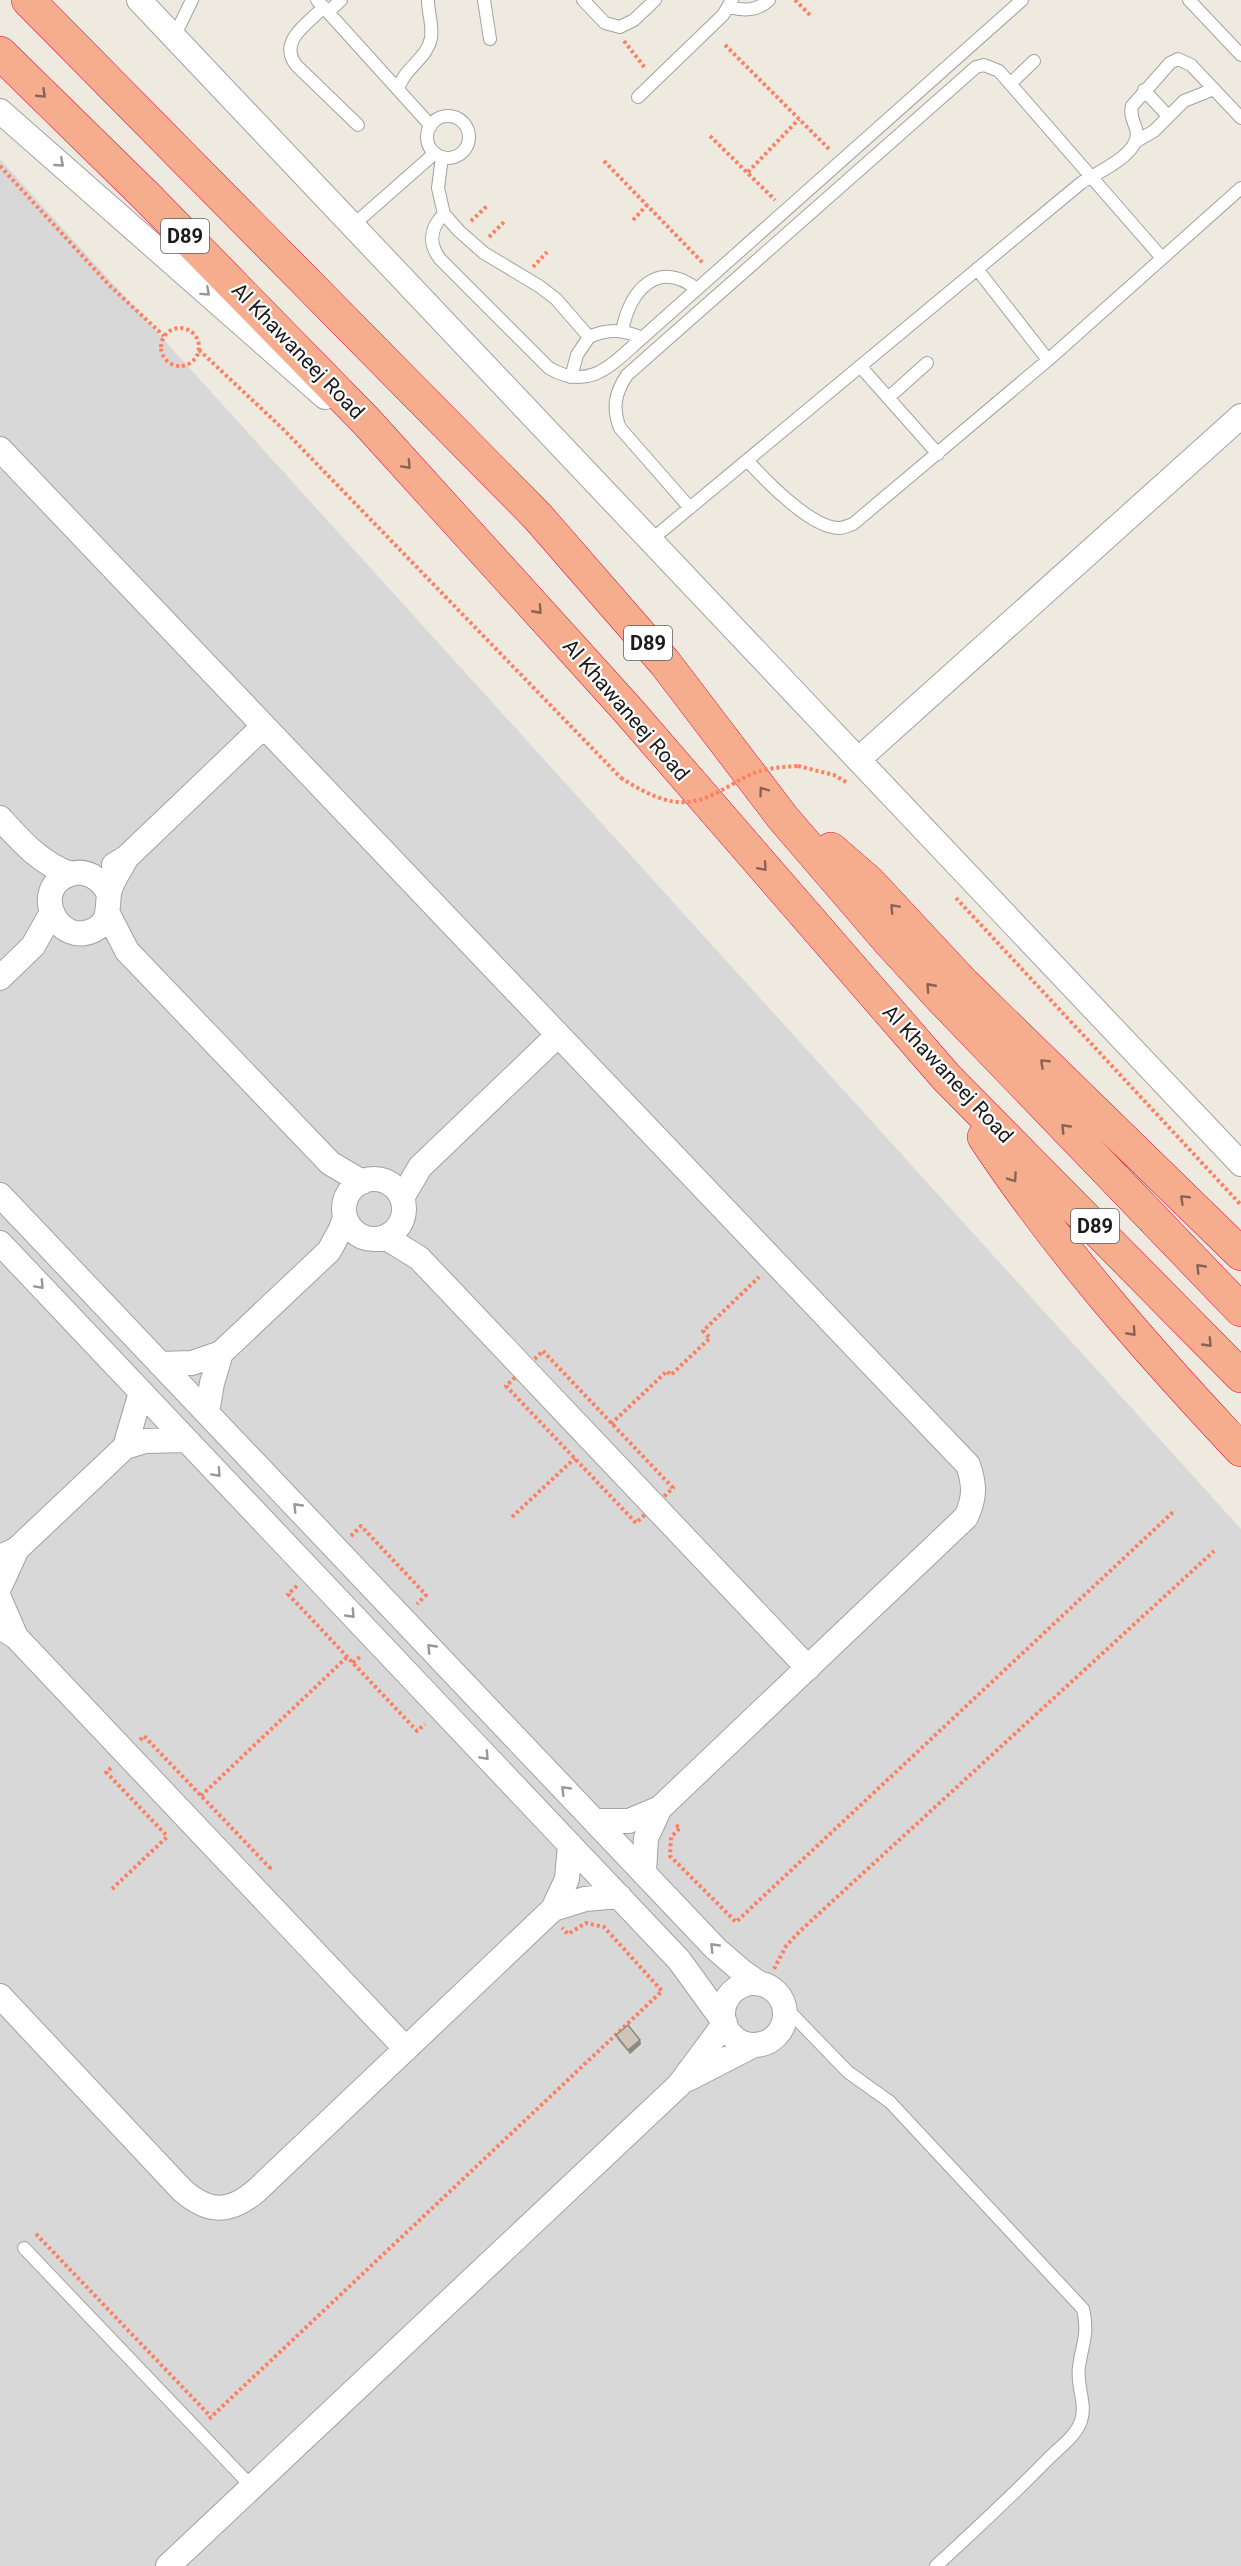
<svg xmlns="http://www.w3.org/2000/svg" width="1241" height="2566" font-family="Roboto,sans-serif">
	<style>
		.residential { fill: #d9d8d8 }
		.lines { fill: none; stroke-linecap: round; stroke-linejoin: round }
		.service-casing { stroke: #a2a2a2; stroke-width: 14 }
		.minor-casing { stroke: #a2a2a2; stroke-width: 26 }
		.trunk-casing { stroke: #e31548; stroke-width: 34 }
		.path { stroke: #ff7e5f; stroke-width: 4; stroke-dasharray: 3 3; stroke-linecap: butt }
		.service { stroke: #fff; stroke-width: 12 }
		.minor { stroke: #fff; stroke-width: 24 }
		.trunk { stroke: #f6ad8e; stroke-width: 33 }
		.path-bridge { stroke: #ff7e5f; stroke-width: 4; stroke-dasharray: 3 3; stroke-linecap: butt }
		.wall { fill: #b1a99e }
		.shaded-wall { fill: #908981 }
		.building { fill: #cec4b8; stroke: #908981; stroke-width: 1.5 }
		.oneway { stroke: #886454 }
		.oneway2 { stroke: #989898 }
		.labels { text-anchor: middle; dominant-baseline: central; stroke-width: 4.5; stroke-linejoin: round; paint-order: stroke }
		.shield { fill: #fff; stroke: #5f5f5f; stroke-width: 1.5 }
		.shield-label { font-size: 20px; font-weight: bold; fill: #1b1b1b }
		.street-label { font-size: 21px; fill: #1b1b1b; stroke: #fff }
	</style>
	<rect width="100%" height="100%" fill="#eeeadf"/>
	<path class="residential" d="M0,159l1241,1370v1037h-1241z"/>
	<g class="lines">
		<g class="service-casing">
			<path id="service" d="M317,0l114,126
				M484,0l6,39
				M583,0l22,23 15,4 14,-7 21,-20
				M1189,0l52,55
				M324,7c-17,17 -46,34 -28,58l62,60
				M729,7c15,4 28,4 40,-7
				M328,12l13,-12
				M174,37l18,-37
				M1010,84l24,-23
				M398,89c7,-22 29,-30 33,-51 2,-13 -3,-25 -3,-38
				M1144,90l24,26
				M638,97l85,-82 9,-15
				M427 137a21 21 0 1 1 42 0a21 21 0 1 1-42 0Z
				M1135,142l19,-11 30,-30 30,-12
				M442,157l-4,31 6,26 15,17 25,22 55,33 17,13 33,38
				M444,214c-14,14 -16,29 -4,45l109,109c41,24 63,-4 93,-30l380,-338
				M352,226l83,-73
				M977,269l71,91
				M622,331c8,-40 35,-73 75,-42
				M860,366l78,88
				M571,377l6,-22 12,-18c19,-8 34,-8 53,1
				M888,398l39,-35
				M747,460c18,20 64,68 92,68 5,0 10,-3 14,-4l195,-164 193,-172
				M690,508l-70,-80c-8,-20 -5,-35 7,-53l349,-308 8,-2 15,6 163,187
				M651,540l430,-357c15,-10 56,-27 56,-49 -1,-10 -8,-17 -5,-28l38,-43 8,-4 13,6 50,53
				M785,2007l63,65 42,30 193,207c6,25 -1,35 -4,58 -3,18 8,37 2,54 -5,15 -22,27 -33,38 -36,37 -74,72 -112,107
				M24,2248l228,239"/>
		</g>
		<g class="minor-casing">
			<path id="minor" d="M139,0l1102,1164
				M0,111l325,286
				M0,449l968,1016c7,20 7,33 -2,52l-306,291 -31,13h-34
				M859,759l382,-343
				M0,818c21,23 40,45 70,56
				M114,865l13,-8 137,-131
				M109,894c-8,-16 -24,-26 -41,-19 -38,15 -10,73 26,55 16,-8 13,-21 15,-36 1,-11 13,-27 18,-37
				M108,914l19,37 203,212 32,19
				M0,978l33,-32 18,-32
				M344 1209a30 30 0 1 1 60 0a30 30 0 1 1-60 0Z
				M0,1195l716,754 28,24 15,10
				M402,1198l18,-31 138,-132
				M385,1237l34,21 389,410
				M0,1243l679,717 45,62
				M160,1364l32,-1 29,-10 108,-102 12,-22 4,-12
				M207,1413l5,-30 9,-30
				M125,1447l20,-6 41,-1
				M0,1557l17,-8 108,-102 16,-55
				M0,1586l17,-37
				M0,1600l16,37
				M0,1627l16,10 390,412
				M644,1872l2,-34 14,-30
				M553,1909l32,-10 34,-3
				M723 2014a31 31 0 1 1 62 0a31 31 0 1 1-62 0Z
				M0,1996l182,194c26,23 47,24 74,1l297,-282 14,-30 3,-34
				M688,2079l66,-34
				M168,2566l511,-481 46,-62"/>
		</g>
		<g class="trunk-casing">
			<path id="trunk" d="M28,0l510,517 127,146 118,155 104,121 54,59 300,312
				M0,53l146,143 221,226 259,286 320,369 295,299
				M831,849l38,33 95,102 277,270
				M984,1137c75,113 164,214 257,313"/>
		</g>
		<path class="path" d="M795,0l15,15
			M624,41l21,27
			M725,45l105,105
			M710,136l65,64
			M604,161l99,102
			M0,166l110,120 54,50
			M748,172l51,-53
			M633,220l14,-15
			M471,221l17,-16
			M489,237l16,-16
			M533,267l14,-15
			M161 347a19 19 0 1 1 38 0a19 19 0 1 1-38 0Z
			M199,350l83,78 339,350
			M798,766l36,9 14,8
			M956,898l285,307
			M543,1351l130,137 -37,35 -130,-137z
			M611,1424l56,-53 4,4 39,-37 -7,-7 56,-54
			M512,1517l63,-59
			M351,1536l10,-10 65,69 -9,9
			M297,1586l-9,8 129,137 8,-7
			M353,1663l8,-7
			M140,1740l4,-4 126,132 -3,2
			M111,1768l-5,4 61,64
			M201,1796l146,-139
			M676,1825l4,3 -9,9 -1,19 66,66 437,-410
			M112,1889l56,-53
			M774,1969l12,-23 14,-15 414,-380
			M36,2234l175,183
			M209,2419l453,-428 -58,-64 -18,-4 -18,11 -6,-6"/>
		<use href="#service" class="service"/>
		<use href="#minor" class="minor"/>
		<use href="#trunk" class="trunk"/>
		<path class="path-bridge" d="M621,778c21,13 48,29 73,23 20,-4 37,-17 55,-26 16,-7 32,-8 49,-9"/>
	</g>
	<path class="wall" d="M616,2035l24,5 1,4 -11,10 -13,-15z"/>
	<path class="shaded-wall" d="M640,2040l1,4 -11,10 -2,-4z"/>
	<path class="building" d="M628,2025l12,15 -12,10 -12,-15z"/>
	<defs><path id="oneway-chevron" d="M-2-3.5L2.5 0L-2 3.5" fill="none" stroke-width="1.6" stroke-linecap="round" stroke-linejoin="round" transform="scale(1.5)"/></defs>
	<g class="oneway">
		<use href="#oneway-chevron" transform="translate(42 94) rotate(44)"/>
		<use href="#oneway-chevron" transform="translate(407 465) rotate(47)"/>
		<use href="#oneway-chevron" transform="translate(538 610) rotate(48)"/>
		<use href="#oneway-chevron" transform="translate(763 791) rotate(-126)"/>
		<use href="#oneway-chevron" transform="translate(763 867) rotate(49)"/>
		<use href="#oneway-chevron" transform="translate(894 908) rotate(-133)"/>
		<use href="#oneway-chevron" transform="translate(930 987) rotate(-132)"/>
		<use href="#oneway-chevron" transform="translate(1044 1063) rotate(-136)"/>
		<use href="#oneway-chevron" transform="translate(1065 1128) rotate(-134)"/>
		<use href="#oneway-chevron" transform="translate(1013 1178) rotate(55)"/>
		<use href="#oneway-chevron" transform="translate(1184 1199) rotate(-136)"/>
		<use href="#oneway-chevron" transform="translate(1200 1268) rotate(-134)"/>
		<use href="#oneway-chevron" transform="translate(1132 1332) rotate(48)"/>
		<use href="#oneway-chevron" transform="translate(1208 1343) rotate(46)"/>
	</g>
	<g class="oneway2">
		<use href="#oneway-chevron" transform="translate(60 163) rotate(41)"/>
		<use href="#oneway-chevron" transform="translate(206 292) rotate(42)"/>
		<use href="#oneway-chevron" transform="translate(40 1285) rotate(47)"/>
		<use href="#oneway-chevron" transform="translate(217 1473) rotate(47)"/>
		<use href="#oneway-chevron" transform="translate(297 1507) rotate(-134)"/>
		<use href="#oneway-chevron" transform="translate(351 1614) rotate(46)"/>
		<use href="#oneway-chevron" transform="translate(431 1648) rotate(-134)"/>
		<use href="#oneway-chevron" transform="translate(485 1756) rotate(47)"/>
		<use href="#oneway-chevron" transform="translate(565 1790) rotate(-134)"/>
		<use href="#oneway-chevron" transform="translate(714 1947) rotate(-134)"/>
	</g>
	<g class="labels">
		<g class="shield">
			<rect x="161" y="219" width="48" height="34" rx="4.5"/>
			<rect x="624" y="626" width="48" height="34" rx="4.5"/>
			<rect x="1071" y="1209" width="48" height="34" rx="4.5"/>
		</g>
		<g class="shield-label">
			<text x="185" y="236">D89</text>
			<text x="648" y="643">D89</text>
			<text x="1095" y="1226">D89</text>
		</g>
		<g class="street-label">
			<text transform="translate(298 351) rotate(46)">Al Khawaneej Road</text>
			<text transform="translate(626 710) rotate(49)">Al Khawaneej Road</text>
			<text transform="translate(948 1074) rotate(47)">Al Khawaneej Road</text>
		</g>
	</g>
</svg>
